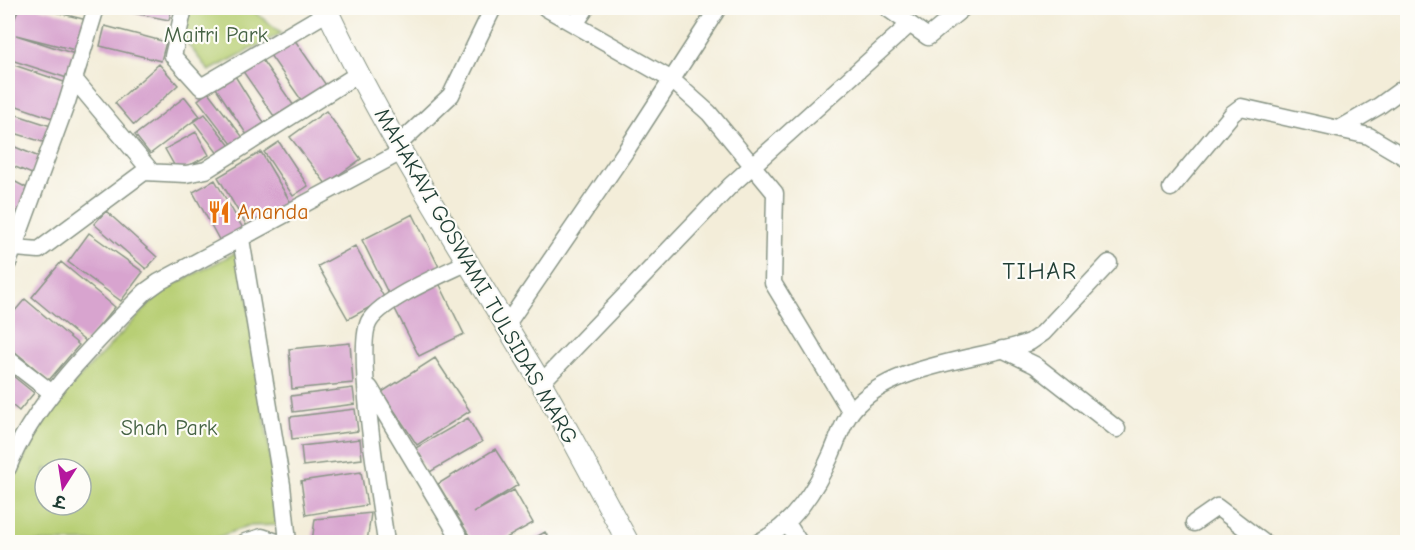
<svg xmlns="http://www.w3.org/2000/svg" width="1415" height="550" font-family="'Comic Neue','Playpen Sans Deva',sans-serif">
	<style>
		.green { fill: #b8cf74; stroke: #6c8654; stroke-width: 1.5; fill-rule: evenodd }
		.building { fill: #d8a4cf }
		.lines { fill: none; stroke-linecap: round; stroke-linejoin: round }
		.minor-casing { stroke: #899586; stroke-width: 19 }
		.tertiary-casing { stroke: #899586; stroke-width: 23 }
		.minor { stroke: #fff; stroke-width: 16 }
		.tertiary { stroke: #fff; stroke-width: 21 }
		.labels { text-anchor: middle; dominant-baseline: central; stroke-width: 4.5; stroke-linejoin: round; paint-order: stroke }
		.park-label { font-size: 22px; fill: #456244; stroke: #fdfcf7 }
		.food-label { font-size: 22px; fill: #c56008; stroke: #fdfcf7; text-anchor: start }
		.street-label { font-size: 22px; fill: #1f3d34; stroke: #fdfcf7 }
		.neighbourhood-label { font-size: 24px; letter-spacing: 1.5px; fill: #1f3d34; stroke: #fdfcf7 }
	</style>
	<rect width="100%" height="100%" fill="#fdfcf7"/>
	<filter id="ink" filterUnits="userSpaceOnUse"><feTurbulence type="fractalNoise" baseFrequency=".0167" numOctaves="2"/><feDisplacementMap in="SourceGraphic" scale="12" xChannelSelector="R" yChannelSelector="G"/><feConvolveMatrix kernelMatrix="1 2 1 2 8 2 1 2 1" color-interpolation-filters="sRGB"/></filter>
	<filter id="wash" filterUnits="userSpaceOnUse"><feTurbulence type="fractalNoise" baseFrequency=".008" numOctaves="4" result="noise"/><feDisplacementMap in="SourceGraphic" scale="24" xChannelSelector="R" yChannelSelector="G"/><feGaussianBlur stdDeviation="1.35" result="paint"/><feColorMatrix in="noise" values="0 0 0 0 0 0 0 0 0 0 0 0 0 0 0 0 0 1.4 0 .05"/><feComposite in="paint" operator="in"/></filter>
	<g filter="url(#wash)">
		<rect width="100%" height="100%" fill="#f3edd9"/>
		<path class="green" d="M188,8h61l33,25 -73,38 -28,-36z
			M241,250l39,275 -33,1 -41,16h-193l-1,-62 40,-74 111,-116zM45,469h36v36h-36z"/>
		<g id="blocks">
			<path class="building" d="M19,8h20l48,12 -8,31 -63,-16 62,20 -8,24 -62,-20 1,-26z
				M107,8h65l-3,12z
				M105,26l61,16 -5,19 -61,-15z
				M294,39l34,49 -24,16 -34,-49z
				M260,57l34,49 -18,13 -34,-49z
				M8,63l62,21 -12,36 -50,-17z
				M159,64l19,21 -44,40 -19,-22z
				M235,76l30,48 -18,11 -31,-47z
				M208,92l37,48 -10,8 -37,-48z
				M185,97l15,19 -50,38 -15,-19z
				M326,111l35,48 -35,25 -36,-47z
				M8,112l43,14 -5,17 -38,-12z
				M205,114l29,37 -12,8 -28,-37z
				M196,132l13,23 -31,17 -13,-23z
				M279,142l29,44 -15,10 -29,-44z
				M8,144l31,13 -7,17 -24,-10z
				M261,152l30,51 -43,25 -30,-51z
				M8,178l21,11 -19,38 -2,-1z
				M215,180l30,52 -23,13 -29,-53z
				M106,211l51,46 -11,12 -52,-45z
				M413,214l27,55 -51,26 -27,-55z
				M89,233l54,39 -22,29 -53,-39z
				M355,246l30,53 -37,20 -30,-53z
				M61,262l54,45 -29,35 -54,-45z
				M439,283l25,51 -45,22 -26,-51z
				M25,299l54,46 -30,35 -41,-34v-27z
				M350,343l3,40 -61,6 -3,-40z
				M435,358l35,53 -53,34 -35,-53z
				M8,372l26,21 -15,18 -11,-9z
				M353,388l2,16 -62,8 -2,-16z
				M355,409l3,22 -66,8 -2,-22z
				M468,418l14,24 -54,31 -14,-24z
				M360,439l2,20 -59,7 -2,-20z
				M495,449l23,36 -45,28 41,-23 19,33 -34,19h-26l-35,-58z
				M361,472l6,33 -61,10 -5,-34z
				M371,513l-4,29h-55l3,-23z
				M545,532l6,10h-24z"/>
		</g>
	</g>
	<g filter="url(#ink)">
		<use href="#blocks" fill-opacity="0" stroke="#899586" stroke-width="1.5"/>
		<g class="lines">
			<g class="minor-casing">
				<path id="minor" d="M184,8l-11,48 28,31 127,-75
					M546,8l126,72 37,33 66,80 -2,90 78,129
					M887,8l41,29 35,-29
					M575,24l11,-16
					M74,79l76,91
					M1341,128l38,-22 29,-21
					M399,144l52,-49 42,-87
					M1171,188l62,-75 8,-6 128,29 39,23
					M241,239l41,246 6,57
					M15,248l24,2 105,-78 42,2 20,-4 152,-96
					M8,263l59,-161 29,-94
					M505,327l120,-175 93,-144
					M1002,349l33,16 82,64
					M8,359l44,34
					M541,383l189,-197 180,-162
					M370,388l92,154
					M8,468c24,-64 89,-127 137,-176l14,-10 244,-131
					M787,523l12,19
					M1194,523l23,-16 46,35
					M245,542l17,-5 15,5
					M386,542c-5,-36 -33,-199 -16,-222 15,-22 73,-46 98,-58
					M759,542c33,-16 57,-53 72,-87 8,-18 13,-38 28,-52 39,-39 121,-44 171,-61l13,-9 66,-70"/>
			</g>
			<g class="tertiary-casing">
				<path id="tertiary" d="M326,8c61,130 141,251 215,375 30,52 58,106 87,159"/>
			</g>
			<use href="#minor" class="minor"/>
			<use href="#tertiary" class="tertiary"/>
		</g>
	</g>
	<defs>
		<g id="restaurant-bare" transform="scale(1.8)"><path d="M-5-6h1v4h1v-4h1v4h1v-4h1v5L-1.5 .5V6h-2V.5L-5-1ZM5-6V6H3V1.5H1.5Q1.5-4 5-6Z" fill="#e8710a" stroke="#fdfcf7" stroke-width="2.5" paint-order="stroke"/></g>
	</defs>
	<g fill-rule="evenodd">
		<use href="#restaurant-bare" x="219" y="212"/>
	</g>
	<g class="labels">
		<g class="park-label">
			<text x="216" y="35">Maitri Park</text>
			<text x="169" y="428">Shah Park</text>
		</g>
		<g class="food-label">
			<text x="237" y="212">Ananda</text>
		</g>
		<g class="street-label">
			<text transform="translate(476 276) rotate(60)">MAHAKAVI GOSWAMI TULSIDAS MARG</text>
		</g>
		<g class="neighbourhood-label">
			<text x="1040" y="271">TIHAR</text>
		</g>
	</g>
	<rect width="1415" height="550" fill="none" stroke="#fdfcf7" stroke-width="30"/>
	<g transform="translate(63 487) rotate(192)"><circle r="28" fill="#fdfcf7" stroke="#a4b0a9" stroke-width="1.5"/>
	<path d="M0-4.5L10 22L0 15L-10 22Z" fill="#b5179e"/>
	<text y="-9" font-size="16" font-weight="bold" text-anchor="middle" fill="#1f3d34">उ</text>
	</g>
</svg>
